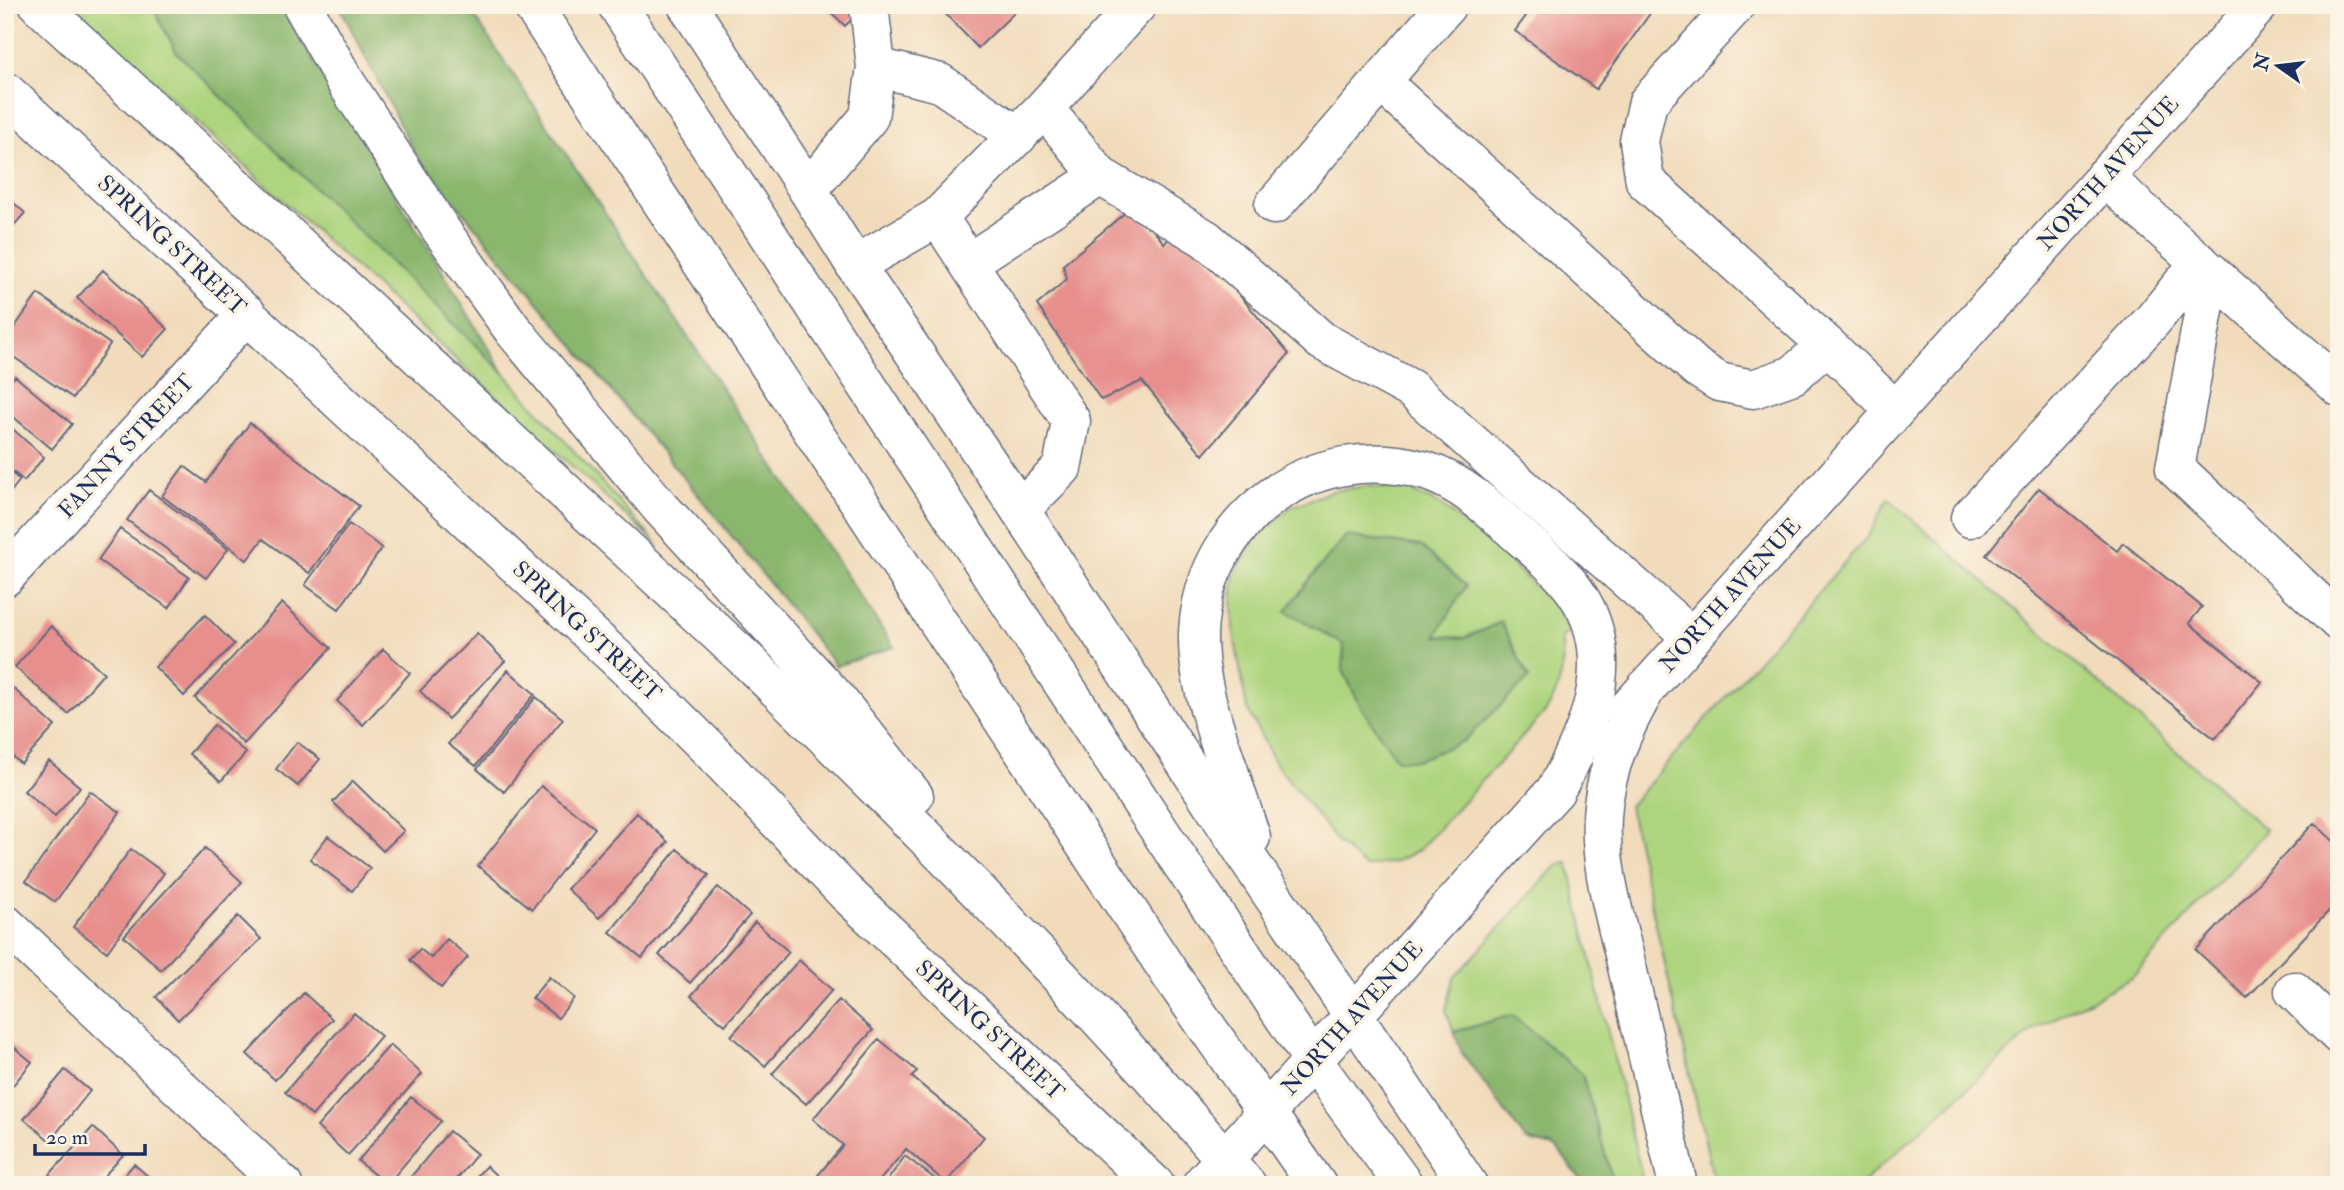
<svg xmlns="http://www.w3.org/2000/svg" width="2344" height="1190" font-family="'IM FELL Double Pica',serif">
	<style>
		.green { fill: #aed47e; stroke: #64826e; stroke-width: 2; fill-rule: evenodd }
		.forest { fill: #8ab66d; stroke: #527266; stroke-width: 2 }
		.building { fill: #e78f8d }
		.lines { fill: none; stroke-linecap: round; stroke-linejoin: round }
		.minor-casing { stroke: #666b7f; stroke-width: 41 }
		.major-casing { stroke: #666b7f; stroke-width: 41 }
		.highway-casing { stroke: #666b7f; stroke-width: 41 }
		.minor { stroke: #fff; stroke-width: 38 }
		.major { stroke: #fff; stroke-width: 38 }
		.highway { stroke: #fff; stroke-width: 38 }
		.labels { text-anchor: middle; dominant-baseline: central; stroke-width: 7; stroke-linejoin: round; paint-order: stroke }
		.street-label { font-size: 23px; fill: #1b2f5e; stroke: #fcf5e5 }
	</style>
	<rect width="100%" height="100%" fill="#fcf5e5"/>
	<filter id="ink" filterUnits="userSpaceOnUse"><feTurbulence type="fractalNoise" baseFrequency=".0143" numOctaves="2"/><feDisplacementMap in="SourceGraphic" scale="14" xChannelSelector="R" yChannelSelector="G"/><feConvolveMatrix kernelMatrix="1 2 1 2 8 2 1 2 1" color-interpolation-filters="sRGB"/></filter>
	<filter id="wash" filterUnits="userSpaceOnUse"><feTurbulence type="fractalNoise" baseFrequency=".00686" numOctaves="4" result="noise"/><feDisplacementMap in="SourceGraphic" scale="28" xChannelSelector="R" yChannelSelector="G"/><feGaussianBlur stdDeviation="1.57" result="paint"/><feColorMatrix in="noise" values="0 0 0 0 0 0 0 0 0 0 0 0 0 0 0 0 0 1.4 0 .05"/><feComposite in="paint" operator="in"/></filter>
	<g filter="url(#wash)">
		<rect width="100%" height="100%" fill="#f1dbbb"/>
		<path class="green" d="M70,5h81l26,48 327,320 155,173z
			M1368,486l41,4 30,14 54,42 62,60 15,27 -9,4c4,29 1,47 -14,73l-128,140 -24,12 -30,5 -26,-23 -63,-80 -29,-55 -14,-81 -1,-29 3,-26 21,-35 35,-31 41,-16zM1346,536l89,100 29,2 37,-16 -83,138h-21l-36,-53 -18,-37 1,-25 -57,-34 25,-35z
			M1888,498l378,332 -134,148 -98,51 -174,156h-145l-86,-379 240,-271z
			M1568,863l76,322h-30l-32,-111 -70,-59 -58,17 -8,-22 8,-32 103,-113z"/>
		<path class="forest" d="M151,5h129l224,368 -327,-320z
			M339,5h128l427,642 -58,19 -118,-147 -303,-365z
			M1346,536l75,10 45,40 -30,50 29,2 36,-16 28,56 -65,63 -46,19h-21l-36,-53 -18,-37 1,-25 -58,-34 26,-35z
			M1512,1015l70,59 32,111h-29l-28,-37 -31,-8 -64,-87 -8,-21z"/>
		<g id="blocks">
			<path class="building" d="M824,5h42l-21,21z
				M937,5h85l-44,43z
				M1534,5h122l-60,84 -81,-58z
				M5,195l20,18 -20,22z
				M1133,206l31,37 19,-15 106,126 -86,101 -61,-74 -41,19 -64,-95 30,-26 -4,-14z
				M103,270l65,59 -26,28 -65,-59z
				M38,294l72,50 -37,54 -68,-47v-10z
				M15,376l57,48 -20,25 -47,-39v-22z
				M5,422l39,35 -20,24 -19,-16z
				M250,423l109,83 -50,67 -46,-34 -16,21 -85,-64 22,-30 22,16z
				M5,468l15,12 -15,19z
				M2039,488l78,63 6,-8 79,64 -13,16 73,59 -47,57 -229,-184z
				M149,490l79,59 -22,29 -79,-58z
				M349,524l33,24 -43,61 -34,-24z
				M120,529l69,48 -20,31 -71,-48z
				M282,603l49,45 -87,96 -49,-46z
				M205,615l29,29 -50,52 -29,-29z
				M51,626l53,47 -36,41 -53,-47z
				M477,633l28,28 -57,58 -28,-28z
				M383,649l27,24 -47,52 -26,-24z
				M508,670l27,24 -59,72 -28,-22z
				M5,681l50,45 -34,38 -16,-14z
				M536,697l27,22 -59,73 -27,-23z
				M214,725l32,28 -25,28 -32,-27z
				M297,742l23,17 -22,27 -22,-17z
				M49,761l31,26 -25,30 -31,-26z
				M353,781l51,50 -21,20 -50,-49z
				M541,786l54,42 -63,81 -54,-43z
				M90,791l30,21 -65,90 -29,-21z
				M637,813l31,29 -69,76 -32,-29z
				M2314,823l25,23v54l-92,98 -51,-48z
				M328,836l42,32 -18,23 -42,-32z
				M205,848l37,34 -81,88 -37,-34z
				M131,849l33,24 -57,79 -34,-25z
				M677,849l32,26 -67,83 -32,-26z
				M718,887l32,28 -60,68 -31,-28z
				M238,916l23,23 -83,81 -22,-23z
				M755,922l34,30 -64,73 -34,-29z
				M447,939l21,18 -27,31 -31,-28 10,-11 11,9z
				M799,960l33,30 -67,76 -34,-30z
				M549,977l25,21 -16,20 -26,-20z
				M304,993l28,26 -57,61 -28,-26z
				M839,1000l34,30 -67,74 -34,-30z
				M354,1013l27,23 -69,80 -27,-24z
				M879,1039l38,32 -5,6 72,60 -38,46 -40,-34 -30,36h-66l33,-40 -30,-26z
				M5,1040l27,22 -27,33z
				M390,1045l32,29 -74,81 -31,-28z
				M65,1070l25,21 -40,50 -26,-22z
				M411,1097l30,24 -54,64 -29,-24z
				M93,1127l30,28 -27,30h-56z
				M449,1131l28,23 -25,31h-48z
				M905,1156l30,23 -4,6h-47z
				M134,1164l24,21h-42z
				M486,1166l21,19h-38z"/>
		</g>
	</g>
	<g filter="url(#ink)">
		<use href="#blocks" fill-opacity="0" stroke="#666b7f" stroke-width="2"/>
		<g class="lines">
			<g class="minor-casing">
				<path id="minor" d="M1736,5l-88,97 -9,39 6,40 182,164
					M876,67l64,16 78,53
					M1381,82l316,286 22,14 34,7 40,-14 34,-30 68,65
					M1044,108l93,-103
					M1100,176l106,63 116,102 89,48 281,248
					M2104,177l235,210
					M808,190l61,-73 7,-50 -7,-62
					M1274,205l173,-200
					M938,217l106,-109 56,68 -132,87
					M855,265l83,-48 133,204 -9,47 -42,42
					M2211,272l-36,196 164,154
					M1970,518l183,-198 47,-58
					M5,577l242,-263
					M1625,712l634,-707
					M5,924l278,261
					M2294,991l45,44"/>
			</g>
			<g class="major-casing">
				<path id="major" d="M5,91l620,575 86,85 134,141 310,293
					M1201,1185l354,-394"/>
			</g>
			<g class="highway-casing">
				<path id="highway" d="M39,5l711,658c172,168 341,339 497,522
					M302,5l43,76 96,149 72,100 147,177 176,191 78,98
					M532,5l640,972 145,208
					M617,5l558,849 139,208 90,123
					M687,5l121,185 47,75 165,245 246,376 202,299
					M1647,687c-23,40 -42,81 -45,129 -3,51 14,103 25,151 17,73 34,145 51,218
					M1251,837c-10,-30 -20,-60 -30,-90 -12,-37 -24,-74 -23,-114 6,-116 116,-195 228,-162 37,12 66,40 95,66 22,19 46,39 61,65 36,63 5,133 -27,189"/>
			</g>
			<use href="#minor" class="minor"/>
			<use href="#major" class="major"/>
			<use href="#highway" class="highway"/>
		</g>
	</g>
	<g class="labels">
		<g class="street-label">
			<text transform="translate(2108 173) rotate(-48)">NORTH AVENUE</text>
			<text transform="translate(172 245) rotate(43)">SPRING STREET</text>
			<text transform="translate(126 446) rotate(-47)">FANNY STREET</text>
			<text transform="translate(1730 595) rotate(-48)">NORTH AVENUE</text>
			<text transform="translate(587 631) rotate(43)">SPRING STREET</text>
			<text transform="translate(1352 1018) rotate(-48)">NORTH AVENUE</text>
			<text transform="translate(990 1030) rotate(43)">SPRING STREET</text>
		</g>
	</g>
	<rect width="2344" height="1190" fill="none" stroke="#fcf5e5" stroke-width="28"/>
	<g transform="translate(2278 66) rotate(284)" stroke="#fcf5e5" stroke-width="5" paint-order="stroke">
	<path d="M0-5L12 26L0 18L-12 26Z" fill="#1b2f5e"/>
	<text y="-10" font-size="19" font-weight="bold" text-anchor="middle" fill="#1b2f5e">N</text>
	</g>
	<path d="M35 1144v10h110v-10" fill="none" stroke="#1b2f5e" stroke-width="3.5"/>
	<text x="46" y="1144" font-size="21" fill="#1b2f5e" stroke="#fcf5e5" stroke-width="5" paint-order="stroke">20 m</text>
</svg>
